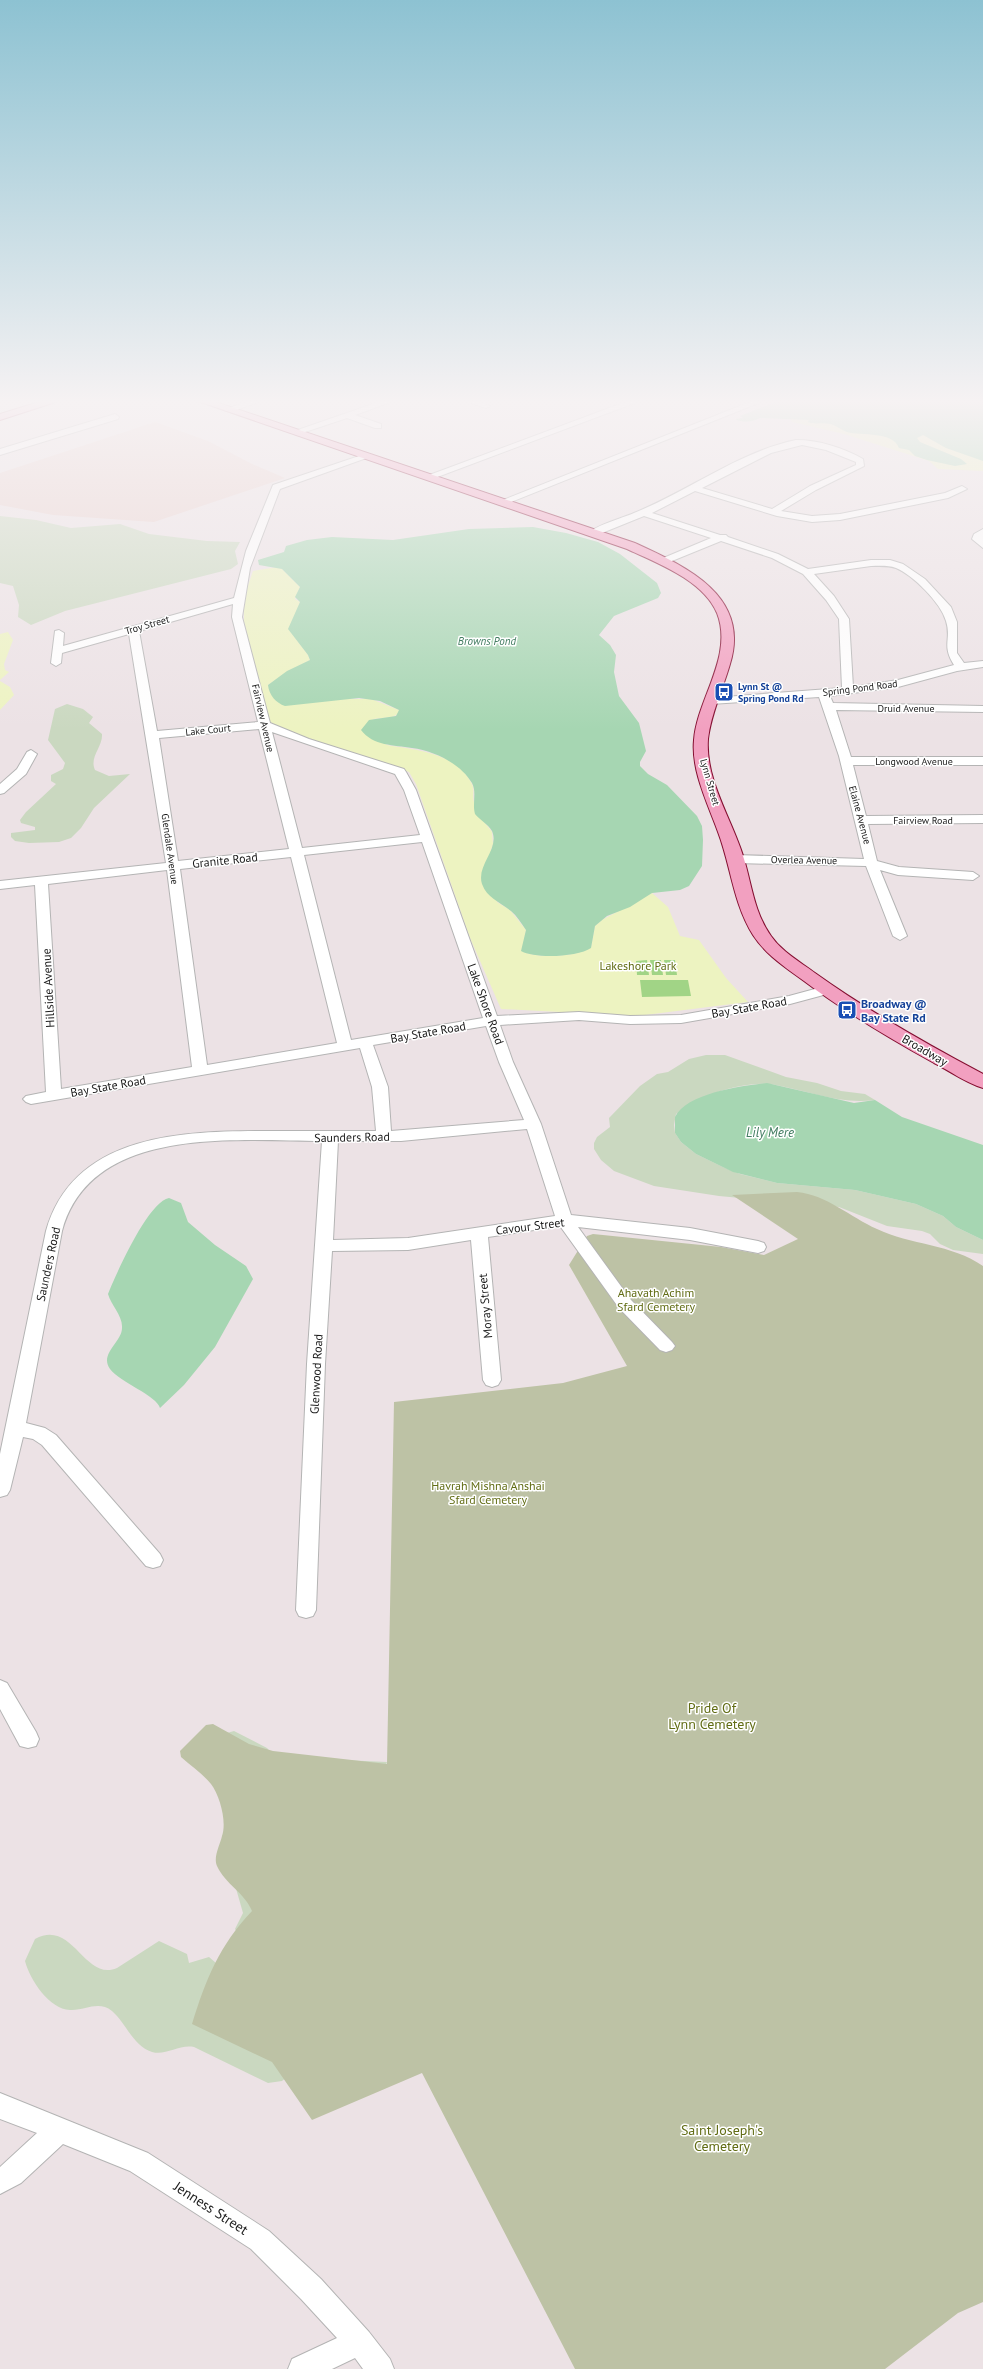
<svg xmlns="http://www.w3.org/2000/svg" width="983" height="2369" font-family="'PT Sans',sans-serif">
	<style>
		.farmland { fill: #e9d1ce }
		.wetland { fill: #cad8c0 }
		.cemetery { fill: #bdc2a5 }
		.park { fill: #edf3c1 }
		.pitch { fill: #a1d486 }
		.water { fill: #a6d6b2 }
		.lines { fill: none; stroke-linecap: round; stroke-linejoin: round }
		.minor-casing { stroke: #b4b4b4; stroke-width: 2 }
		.major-casing { stroke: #840e30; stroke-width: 2 }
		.minor { fill: #fff; fill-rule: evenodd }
		.major { fill: #f2a0c0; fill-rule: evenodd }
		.labels { text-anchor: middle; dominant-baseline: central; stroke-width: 3; stroke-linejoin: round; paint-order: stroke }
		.far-street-label { font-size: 10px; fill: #1b1b1b; stroke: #fff }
		.far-transit-label { font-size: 10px; font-weight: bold; fill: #164399; stroke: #fff; text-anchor: start }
		.far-water-label { font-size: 11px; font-style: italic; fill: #427c61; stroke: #fff }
		.street-label { font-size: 12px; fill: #1b1b1b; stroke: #fff }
		.park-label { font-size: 12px; fill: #626d15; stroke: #fff }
		.transit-label { font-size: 12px; font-weight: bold; fill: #164399; stroke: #fff; text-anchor: start }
		.water-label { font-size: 13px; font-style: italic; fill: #427c61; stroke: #fff }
		.near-park-label { font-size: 14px; fill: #626d15; stroke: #fff }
		.near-street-label { font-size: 14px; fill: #1b1b1b; stroke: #fff }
	</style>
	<rect width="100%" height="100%" fill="#ece2e5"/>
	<path class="farmland" d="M155,422l53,19 44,23 33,14 -131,44 -101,-7 -53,-10v-32z"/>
	<path class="wetland" d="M0,516l36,4 35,8 49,-4 29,10 58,7 33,1 -5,9 3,13 -7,5 -166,42 -34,14 -13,-8 1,-12 -6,-19 -13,-3z
		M67,704l16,5 10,8 -4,6 13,11c1,13 -13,23 -7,36l14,6 21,-2 -36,34 -13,20 -10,10 -12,4 -30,1 -14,-2 -4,-4v-4l24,-3v-3l-14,-4 -1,-3 6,-8 30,-28 -5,-3v-6l12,-6 2,-6 -17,-23 7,-31z
		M706,1055h19l61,22 31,6 24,8 24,3 10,6c-34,5 -66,-9 -99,-15 -29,-6 -77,10 -100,29l-2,11 1,8 6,9 15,12 29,14 15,6 37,9 78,7 61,14 27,12 13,11 27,13v14l-30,-4 -13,-6 -10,-10 -8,-3 -35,-5 -48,-19 -120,-11 -65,-10 -40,-15 -13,-11 -7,-11v-6l3,-6 13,-10 -1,-9 31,-32 17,-12 11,-2 21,-13z
		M234,1731l33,17 8,9 112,5 -95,311 -10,8 -14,2 -74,-36c-15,-3 -28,9 -42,5 -19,-6 -26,-29 -40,-41 -14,-11 -27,0 -42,-1 -21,-1 -40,-30 -45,-49l10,-22c38,-21 49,43 82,29l42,-27 28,13 2,9 20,-6 7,6 23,-28 -4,-6 8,-16 -8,-28 -8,-152z"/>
	<path class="cemetery" d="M797,1192c30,3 53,25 80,37 33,16 75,15 106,37v1036l-25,11 -73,56h-310l-153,-296 -110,47 -40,-58 -80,-38c14,-45 27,-78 60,-113 -7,-18 -27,-27 -35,-45 -4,-9 3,-21 5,-30 5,-14 -2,-40 -11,-52 -8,-10 -20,-18 -30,-27l-1,-6 26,-26 7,-1 36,20 24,7 114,13 7,-362 169,-19 64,-17 -58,-101 18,-29 6,-2 128,13 43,8 34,-16 -66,-44z"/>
	<path class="park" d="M842,398l141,61v12l-45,-2 -9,-8 -85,-27 -52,-12 -2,-4z
		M277,567l5,2 18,18 -5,12 5,3 -9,30 17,23 2,5 -23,12 -19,13 75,14h28l28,11 1,3 -8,4 -19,2 -1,19c7,3 13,7 20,8 28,4 65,8 80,38 3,6 0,12 2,18 3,16 10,18 18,30l1,12 -2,6 6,52 13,8 16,20 -4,21c14,8 56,6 69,-4l4,-21 7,-6 50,-27 16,14 12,29 19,4 27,38 22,24 -111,14 -136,-7 -31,-71 -54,-154 -7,-12 -107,-36 -28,-11 -7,-6 -23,-97v-25l9,-26z
		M8,632l5,8 -9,24 1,6 4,2 -9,8v-46z
		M0,681l10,6 4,8 -14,15z"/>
	<path class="pitch" d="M647,960l2,15h-12l-1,-14z
		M650,960h11l2,15h-11z
		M664,960h11l2,15h-11z
		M640,980h48l3,16 -49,1z"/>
	<path class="water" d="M785,398h198v63l-37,-13 -23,-13 -6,3 3,4 41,17 6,5 -12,2 -28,-6 -12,-4 -6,-6 -10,-2c-6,-17 -37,-12 -52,-16 -6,-2 -11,-7 -17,-8 -7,-2 -15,1 -22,-2l1,-2 -49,-2c-8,4 -16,5 -25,1l8,-1 -3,-2z
		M533,527l33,6 32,9 22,12 37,29 4,10 -3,5 -44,18 -15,19 11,10 6,10 -2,17 5,24 20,27 7,28 -6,11v4l8,8 19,11 30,31 5,10 1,14 -1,26 -13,20 -9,4 -28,3 -22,14 -23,9 -12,10 -4,22c-13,9 -56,11 -70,3l5,-21c-5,-7 -9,-14 -15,-19 -11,-9 -24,-13 -29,-27 -6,-19 18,-35 10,-53 -4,-7 -12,-11 -17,-17 -3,-10 2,-22 -3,-31 -12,-20 -38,-32 -60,-35 -18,-3 -39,-2 -51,-18l8,-10 27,-4 3,-6 -19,-9 -21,-3 -74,8c-9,-3 -16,-11 -17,-21l19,-14 23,-11 -2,-5 -20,-26 12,-27 -5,-5 5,-10 -18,-18 -23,-4 -1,-5 26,-8 2,-6 21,-6 25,-3 61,3 76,-11z
		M767,1083l87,20 21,-3 27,17 81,28v95l-27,-13 -13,-11 -27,-12 -61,-14 -78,-7 -44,-11 -37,-18 -15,-12 -6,-9v-16c12,-24 67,-31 92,-34z
		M169,1198l12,5 7,19 27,23 31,21 7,13 -38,68 -31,38 -24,23c-3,-12 -40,-26 -50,-39 -11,-15 12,-27 12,-41 1,-12 -11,-23 -14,-34 8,-20 40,-92 61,-96z"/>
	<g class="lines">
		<g class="minor-casing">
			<path id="minor" d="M257,398h12l-38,14 -7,-2z
				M390,398h12l-47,17 26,9v4h-6l-28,-10 -48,16 -7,-2z
				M456,398h13l21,8 -4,2z
				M636,398h12l-216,81 -8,-2z
				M760,398h11l-265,106 -8,-2z
				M115,414l4,3 -1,2 -118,36v-6z
				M796,440c23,0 48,8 67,19l1,7 -48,24 -35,21 31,5 28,-2 105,-21 17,-7 5,3 -19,9 -108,22 -28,2 -35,-6 -82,-25 -43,22 68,22h6l2,2 50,17 30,15 63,-9h19l13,4 22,15 26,28 6,15v31l7,10 19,-2v6l-26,4 -59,16 -68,9 3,7 150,3v6l-147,-2 15,47h132v8h-130l13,51 117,-1v8l-115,1 9,37 22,6 74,5 6,4 -6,4 -75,-5 -18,-5 27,66 -7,4 -7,-4 -27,-70 -130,-3 -6,-4 6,-4 128,4 -25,-103 -20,-59 -108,7 -6,-3 6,-3 131,-10 -3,-69 -13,-19 -23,-26 -31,-16 -51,-17 -54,22h-6v-4l50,-21 -67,-22 -47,19 -8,-2c7,-8 34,-15 45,-20 55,-22 104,-61 162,-73zM802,445l24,5 30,12v3l-46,21 -38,23 -70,-21 69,-35zM871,566c8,0 17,-1 25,2 17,7 45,35 50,53 6,19 -5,23 8,44l-56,15 -45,7 -4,-68 -15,-23 -20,-22z
				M365,454l7,2 -92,33 -30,79 -8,49 28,106 39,16 95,30 2,3 10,18 81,226 82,-4 51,4 51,-1 108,-19 37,-10 7,4 -2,3 -41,11 -109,19 -51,1 -51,-4 -79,5 13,37 28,62 30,91 119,13 68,13 6,2 2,4 -2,4 -6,2 -68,-13 -112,-13 53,73 41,42 3,4 -3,4 -6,2 -6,-2 -41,-42 -59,-82 -72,11 13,143 -3,5 -6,2 -6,-2 -3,-5 -12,-140 -63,10 -76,1 -7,113 -9,246 -3,6 -7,2 -7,-2 -3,-6 11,-246 15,-223c-85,0 -231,-17 -260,90l-36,192 19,5 11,7 104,119 3,6 -3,6 -7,2 -7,-2 -104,-121 -9,-6 -10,-2 -13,53 -3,5 -7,2v-43l46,-223c28,-99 140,-100 224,-100 35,0 71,0 106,0l-4,-44 -12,-39 -329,56 -5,-2 -3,-3 3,-3 20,-4 -11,-207 -35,4v-8l166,-18 -37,-229 -67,19 -1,10 -5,3 -5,-3 4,-32 4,-1 5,3 -1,13 171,-48 12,-47 27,-66zM233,604l-1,13 26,105 -101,9 -18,-100zM259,729l30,120 -111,12 -19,-123zM272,732l123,42 9,16 16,45 -118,13zM422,842l61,176 -132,22 -47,-185zM291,857l46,186 -130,22 -27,-196zM167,870l25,197 -131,22 -13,-205zM486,1026l13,36 25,58 -133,11 -3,-44 -15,-42zM527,1129l28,87 -147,22 -75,2 5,-99h63z
				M983,529v19l-11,-9 2,-5z
				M31,750l6,4 -11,20 -22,19 -4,1v-10l17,-15 10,-17z
				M0,1680l7,3 29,49 3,7 -3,7 -8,2 -8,-2 -20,-37z
				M0,2093l148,60 121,78 52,48 48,53 21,27 4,10h-31l-8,-11 -23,11h-44l4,-10 45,-21 -36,-39 -50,-50 -121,-78 -67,-27 -42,39 -21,11v-27l37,-34 -37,-14z"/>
		</g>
		<g class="major-casing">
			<path id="major" d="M52,398h16l-68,22v-6z
				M189,398h15l431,145c52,24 116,53 95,121 -7,25 -19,49 -22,75 -3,42 25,82 36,120 8,27 10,53 27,77 11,16 28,25 44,37 53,38 110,70 168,101v14c-17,-5 -33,-17 -49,-25 -45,-25 -89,-51 -130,-82 -19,-14 -38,-26 -51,-46 -20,-32 -22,-69 -35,-103 -10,-28 -27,-61 -24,-92 3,-41 40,-84 23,-127 -14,-33 -60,-50 -90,-64z"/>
		</g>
		<use href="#minor" class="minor"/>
		<use href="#major" class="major"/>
	</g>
	<linearGradient id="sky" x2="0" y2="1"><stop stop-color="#8dc2d2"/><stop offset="0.55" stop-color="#f6f2f3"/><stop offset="1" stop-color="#f6f2f3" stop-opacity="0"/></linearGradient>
	<rect width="983" height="730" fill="url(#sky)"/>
	<defs>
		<g id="bus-square" transform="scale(1)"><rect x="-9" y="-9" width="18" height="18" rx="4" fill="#1a4fb4" stroke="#fff"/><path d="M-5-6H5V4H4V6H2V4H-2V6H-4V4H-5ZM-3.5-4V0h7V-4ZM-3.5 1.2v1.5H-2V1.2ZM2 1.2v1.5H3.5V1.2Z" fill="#fff"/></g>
	</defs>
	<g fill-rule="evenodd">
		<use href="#bus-square" x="724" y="692"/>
		<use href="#bus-square" x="847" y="1010"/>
	</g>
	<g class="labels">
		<g class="far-street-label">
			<text transform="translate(147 625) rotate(-16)">Troy Street</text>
			<text transform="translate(860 688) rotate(-7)">Spring Pond Road</text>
			<text x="906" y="708">Druid Avenue</text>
			<text transform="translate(263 718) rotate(77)">Fairview Avenue</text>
			<text transform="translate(208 730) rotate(-6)">Lake Court</text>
			<text x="914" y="761">Longwood Avenue</text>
			<text transform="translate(710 782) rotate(74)">Lynn Street</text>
			<text transform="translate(860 815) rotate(75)">Elaine Avenue</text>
			<text x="923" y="820">Fairview Road</text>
			<text transform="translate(170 849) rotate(82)">Glendale Avenue</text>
			<text transform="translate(804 860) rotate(1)">Overlea Avenue</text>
		</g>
		<g class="far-transit-label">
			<text x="738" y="686">Lynn St @<tspan x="738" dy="12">Spring Pond Rd</tspan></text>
		</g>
		<g class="far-water-label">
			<text x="487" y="641">Browns Pond</text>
		</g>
		<g class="street-label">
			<text transform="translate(225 860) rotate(-6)">Granite Road</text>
			<text transform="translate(48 988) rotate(-93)">Hillside Avenue</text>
			<text transform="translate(486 1004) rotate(70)">Lake Shore Road</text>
			<text transform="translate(749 1007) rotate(-10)">Bay State Road</text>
			<text transform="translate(428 1032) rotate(-10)">Bay State Road</text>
			<text transform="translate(925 1050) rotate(30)">Broadway</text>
			<text transform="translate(108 1086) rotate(-10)">Bay State Road</text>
			<text transform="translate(352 1137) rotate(-1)">Saunders Road</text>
			<text transform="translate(530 1226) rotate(-7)">Cavour Street</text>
			<text transform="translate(48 1264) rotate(-78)">Saunders Road</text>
			<text transform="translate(485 1306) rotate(-95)">Moray Street</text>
			<text transform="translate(316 1374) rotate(-87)">Glenwood Road</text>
		</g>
		<g class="park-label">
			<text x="638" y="965">Lakeshore Park</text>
			<text x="656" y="1292">Ahavath Achim<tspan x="656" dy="14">Sfard Cemetery</tspan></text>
			<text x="488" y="1485">Havrah Mishna Anshai<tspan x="488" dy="14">Sfard Cemetery</tspan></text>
		</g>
		<g class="transit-label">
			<text x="861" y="1003">Broadway @<tspan x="861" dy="14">Bay State Rd</tspan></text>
		</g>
		<g class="water-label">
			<text x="770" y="1132">Lily Mere</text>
		</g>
		<g class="near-park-label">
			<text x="712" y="1708">Pride Of<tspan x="712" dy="16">Lynn Cemetery</tspan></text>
			<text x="722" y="2130">Saint Joseph's<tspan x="722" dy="16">Cemetery</tspan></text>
		</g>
		<g class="near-street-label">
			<text transform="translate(211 2208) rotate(33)">Jenness Street</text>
		</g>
	</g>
</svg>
